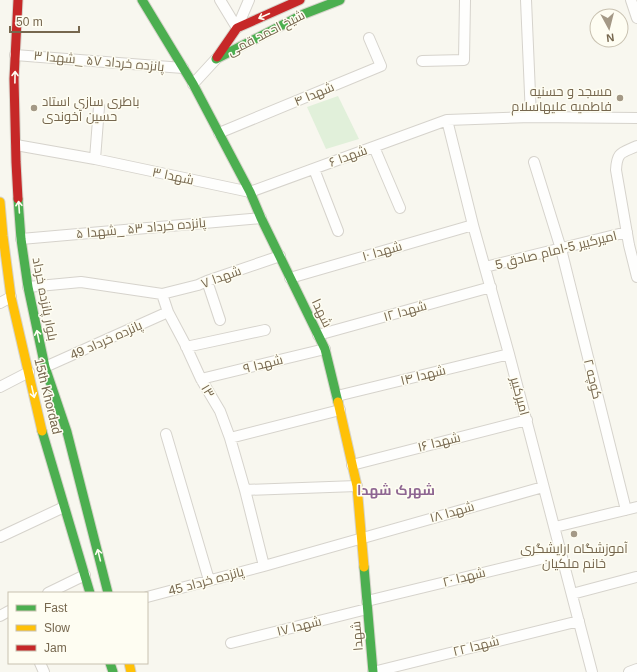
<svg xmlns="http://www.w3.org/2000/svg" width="637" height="672" font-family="Helvetica,Cairo,sans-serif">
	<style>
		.green { fill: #e1f0da }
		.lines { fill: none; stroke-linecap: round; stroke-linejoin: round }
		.street-casing { stroke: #d6d3cc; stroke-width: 12 }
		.fast-casing { stroke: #d6d3ca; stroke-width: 11 }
		.slow-casing { stroke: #d6d3ca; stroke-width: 11 }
		.jam-casing { stroke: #d6d3ca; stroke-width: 11 }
		.street { stroke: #fefefd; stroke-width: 10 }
		.fast { stroke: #4caf50; stroke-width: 9 }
		.slow { stroke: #ffc107; stroke-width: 9 }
		.jam { stroke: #c62828; stroke-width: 9 }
		.oneway { stroke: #fefdf2 }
		.poi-dot { fill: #a49986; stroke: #fefdf2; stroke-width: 1.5 }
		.labels { text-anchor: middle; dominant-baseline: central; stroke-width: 3; stroke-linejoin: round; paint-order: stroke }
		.street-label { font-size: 13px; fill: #76674e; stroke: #fefdf2 }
		.poi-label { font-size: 13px; fill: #76674e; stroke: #fefdf2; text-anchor: end }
		.neighbourhood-label { font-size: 14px; font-weight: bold; fill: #8e6692; stroke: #fefdf2 }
	</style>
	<rect width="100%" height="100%" fill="#f8f7ef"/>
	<path class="green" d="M338,96l21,43 -33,10 -19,-42z"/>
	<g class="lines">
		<g class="street-casing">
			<path id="street" d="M220,0l17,28
				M526,0l5,117
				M631,0l6,18
				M237,28l12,-28
				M15,55l168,13
				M422,61l42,-1 1,-60
				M193,84l23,-25
				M447,120l26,105 36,129 83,318
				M219,133l162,-67 -12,-28
				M16,145l79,14 155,33 197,-72 84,-3 106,1
				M637,146c-15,7 -20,5 -21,24l13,75 8,32
				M374,147l26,61
				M95,159l4,-52
				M534,162l27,87 65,261
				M314,169l24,62
				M21,239l240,-21
				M485,267l142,-35
				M290,278l183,-53
				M207,281l13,39
				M28,287l53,-5 81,12 36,-9 9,-4 73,-25
				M162,294l6,18 17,32 16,35 19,32 10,27 15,52 19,76
				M0,303l11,-6
				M318,335l173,-48
				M186,347l79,-17
				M45,367l123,-55
				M201,379l124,-30
				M0,387l29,-15
				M337,396l172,-42
				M166,434l43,146
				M230,438l110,-28
				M352,465l175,-45
				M245,490l112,-4
				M555,527l82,-20
				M0,537l64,-30
				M48,593l37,-18
				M572,594l64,-17
				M147,597l117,-31 279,-79
				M367,601l194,-47
				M0,616l9,-5
				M231,643l136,-34
				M40,663l4,9
				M373,672l206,-51
				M629,672l8,-3"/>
		</g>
		<g class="fast-casing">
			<path id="fast" d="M142,0l51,84 57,108 11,26 64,131 13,53
				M216,59l88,-45 36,-14
				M18,199l3,40 7,48 17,80 22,65 41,161
				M42,431l48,162
				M364,567l9,105
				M110,663l3,9"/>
		</g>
		<g class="slow-casing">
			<path id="slow" d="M0,202l3,34 8,61 31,134
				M338,402l19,84 7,81
				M129,663l2,9"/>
		</g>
		<g class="jam-casing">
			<path id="jam" d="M18,0l-4,79 2,83 2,37
				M217,57l20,-29 63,-28"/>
		</g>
		<use href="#street" class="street"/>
		<use href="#fast" class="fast"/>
		<use href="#slow" class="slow"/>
		<use href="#jam" class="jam"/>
	</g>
	<defs><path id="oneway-shaft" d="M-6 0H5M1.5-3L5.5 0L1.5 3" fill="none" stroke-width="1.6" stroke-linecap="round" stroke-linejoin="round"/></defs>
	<g class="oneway">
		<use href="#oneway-shaft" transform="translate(264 16) rotate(156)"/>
		<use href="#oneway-shaft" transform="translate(15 77) rotate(-89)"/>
		<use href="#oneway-shaft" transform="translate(19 207) rotate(-94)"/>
		<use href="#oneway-shaft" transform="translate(38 336) rotate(-102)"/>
		<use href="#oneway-shaft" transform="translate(33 392) rotate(77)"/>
		<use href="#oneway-shaft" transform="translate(99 555) rotate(-104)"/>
	</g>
	<g class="poi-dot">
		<circle cx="620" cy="98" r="4"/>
		<circle cx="34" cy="108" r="4"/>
		<circle cx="574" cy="534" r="4"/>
	</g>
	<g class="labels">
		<g class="street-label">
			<text transform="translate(266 33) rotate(-27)">شیخ احمد قمی</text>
			<text transform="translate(99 61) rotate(5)">پانزده خرداد ۵۷ _شهدا ۳</text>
			<text transform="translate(314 94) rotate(-23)">شهدا ۴</text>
			<text transform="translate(348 156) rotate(-20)">شهدا ۶</text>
			<text transform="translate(173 176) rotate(12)">شهدا ۳</text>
			<text transform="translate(141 228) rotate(-5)">پانزده خرداد ۵۳ _شهدا ۵</text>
			<text transform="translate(556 250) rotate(-14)">امیرکبیر 5-امام صادق 5</text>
			<text transform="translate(382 251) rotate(-16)">شهدا ۱۰</text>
			<text transform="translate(221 277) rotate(-20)">شهدا ۷</text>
			<text transform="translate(45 299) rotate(79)">بلوار پانزده خرداد</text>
			<text transform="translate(405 311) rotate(-16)">شهدا ۱۲</text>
			<text transform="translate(322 313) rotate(64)">شهدا</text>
			<text transform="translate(106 340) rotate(-24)">پانزده خرداد 49</text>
			<text transform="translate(263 364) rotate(-14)">شهدا ۹</text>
			<text transform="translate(423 375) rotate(-14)">شهدا ۱۴</text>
			<text transform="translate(593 379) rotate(76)">کوچه ۲</text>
			<text transform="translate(208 391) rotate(59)">۱۳</text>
			<text transform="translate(48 396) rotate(76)">15th Khordad</text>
			<text transform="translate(520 396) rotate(75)">امیرکبیر</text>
			<text transform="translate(439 442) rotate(-14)">شهدا ۱۶</text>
			<text transform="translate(452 512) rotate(-16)">شهدا ۱۸</text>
			<text transform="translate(464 577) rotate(-14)">شهدا ۲۰</text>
			<text transform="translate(206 581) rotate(-15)">پانزده خرداد 45</text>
			<text transform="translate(299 626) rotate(-14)">شهدا ۱۷</text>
			<text transform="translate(357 636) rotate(-95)">شهدا</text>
			<text transform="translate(476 646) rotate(-14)">شهدا ۲۲</text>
		</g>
		<g class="poi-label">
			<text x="612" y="91">مسجد و حسنیه<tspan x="612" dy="15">فاطمیه علیهاسلام</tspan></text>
			<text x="42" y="101" text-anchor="start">باطری سازی استاد<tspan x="42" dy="15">حسین آخوندی</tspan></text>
			<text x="574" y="548" text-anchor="middle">آموزشگاه ارایشگری<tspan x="574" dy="15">خانم ملکیان</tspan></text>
		</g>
		<g class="neighbourhood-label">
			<text x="396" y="490">شهرک شهدا</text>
		</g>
	</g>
	<rect x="8" y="592" width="140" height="72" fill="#fefdf2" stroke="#c8c1b0"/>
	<rect x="16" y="605" width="20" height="6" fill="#4caf50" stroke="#c8c1b0"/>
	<text x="44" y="612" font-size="12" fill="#76674e">Fast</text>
	<rect x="16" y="625" width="20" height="6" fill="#ffc107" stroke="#c8c1b0"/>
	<text x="44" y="632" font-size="12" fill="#76674e">Slow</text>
	<rect x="16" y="645" width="20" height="6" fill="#c62828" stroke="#c8c1b0"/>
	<text x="44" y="652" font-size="12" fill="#76674e">Jam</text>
	<g transform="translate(609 28) rotate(173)"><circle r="19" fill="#fefdf2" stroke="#c8c1b0"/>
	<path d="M0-3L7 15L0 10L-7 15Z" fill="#a49986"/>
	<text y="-6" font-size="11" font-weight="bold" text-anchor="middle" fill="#76674e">N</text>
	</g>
	<path d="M10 26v6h69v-6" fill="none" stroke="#76674e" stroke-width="2"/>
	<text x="16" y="26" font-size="12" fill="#76674e" stroke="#fefdf2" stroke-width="3" paint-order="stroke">50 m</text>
</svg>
